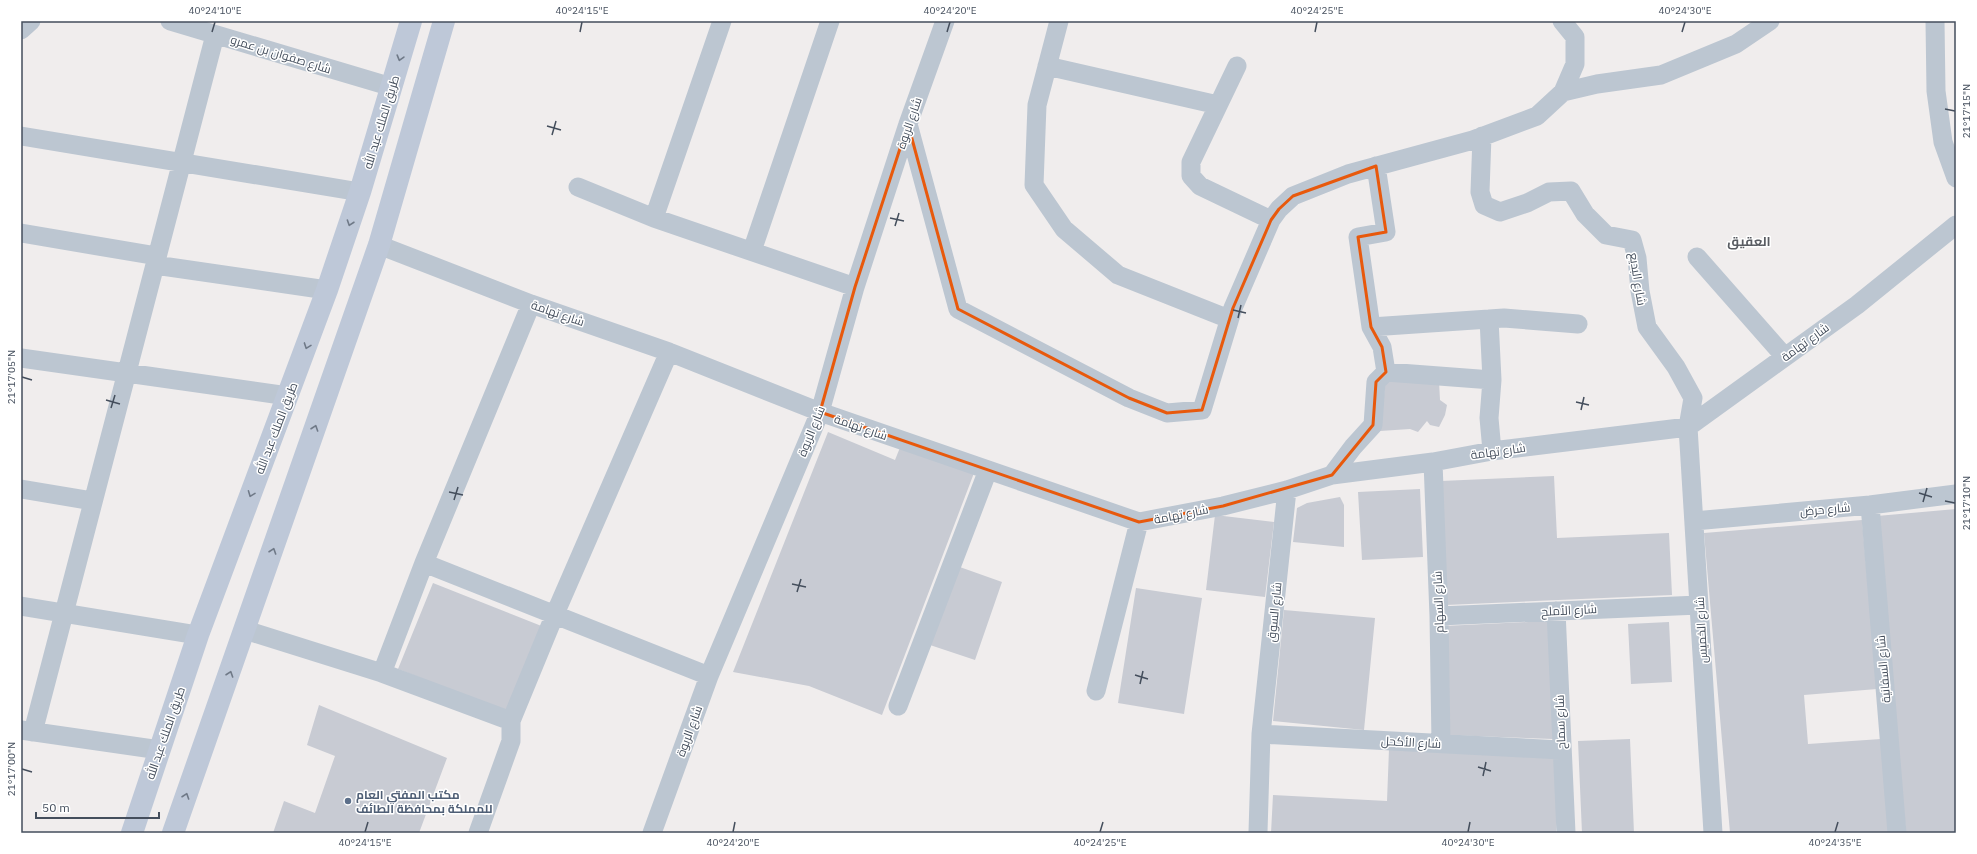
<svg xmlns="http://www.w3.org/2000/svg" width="1977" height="854" font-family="'IBM Plex Sans',Cairo,sans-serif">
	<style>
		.building { fill: #c8cbd3 }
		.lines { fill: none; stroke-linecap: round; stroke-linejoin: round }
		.minor { stroke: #bcc6d1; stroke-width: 19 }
		.secondary { stroke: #bec8d8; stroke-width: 22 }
		.oneway { stroke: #6f7987 }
		.marked { fill: none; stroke: #e8590c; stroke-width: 3; stroke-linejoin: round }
		.ticks { fill: none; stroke: #444e5c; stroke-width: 1.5 }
		.service-dot { fill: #5c6f8a; stroke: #fff; stroke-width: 1.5 }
		.labels { text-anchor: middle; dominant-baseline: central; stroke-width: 3; stroke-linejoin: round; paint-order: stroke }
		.street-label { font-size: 12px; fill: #444e5c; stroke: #fff }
		.service-label { font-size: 12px; font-weight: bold; fill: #4e5e75; stroke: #fff; text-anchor: start }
		.neighbourhood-label { font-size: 13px; font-weight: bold; fill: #595c62; stroke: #fff }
		.neatline { fill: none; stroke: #444e5c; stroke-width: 1.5 }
		.ticks-label { font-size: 10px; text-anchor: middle; fill: #444e5c }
	</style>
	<rect width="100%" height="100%" fill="#f0eded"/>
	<path class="building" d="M1390,377l49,4 1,19 7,5 -2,10 -6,12 -9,-2 -3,-4 -9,11 -8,-3 -30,2 5,-45z
		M828,432l67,28 6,-15 73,28 -92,242 -73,-29 -76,-14z
		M1554,476l3,62 112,-5 3,62 -226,10 -5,-124z
		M1420,489l3,68 -61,3 -4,-68z
		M1340,497l4,8v42l-51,-5 4,-34 10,-5z
		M1956,509v324h-50l-29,-317z
		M1215,515l59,7 -9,75 -59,-7z
		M1862,520l15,169 -73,6 4,49 73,-5 8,94h-159l-26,-300z
		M957,566l45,16 -27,78 -45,-15z
		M433,583l111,44 -35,86 -111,-44z
		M1136,588l66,10 -18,116 -66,-11z
		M1284,610l91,8 -11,112 -91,-9z
		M1548,621l5,118 -104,-4 -5,-109z
		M1669,622l3,60 -41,2 -3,-60z
		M319,705l128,53 -28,75h-146l11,-32 31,12 20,-57 -28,-11z
		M1630,739l4,94h-52l-4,-92z
		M1389,749l171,9 -4,75h-285l2,-38 114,6z"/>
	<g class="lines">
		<path class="minor" d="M170,21l222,66
			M1059,21l-22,84 -3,80 30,44 54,46 111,44
			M1935,21l1,70 7,51 13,36
			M21,30l10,-9
			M1047,66l171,39
			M1237,66l-46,96v14l9,10 71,34
			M1563,92l34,-8 64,-9 75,-31 34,-23
			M908,124l50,185 171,89 38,15 35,-3 31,-102 38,-88 8,-11 14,-13 55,-22 125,-34 64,-24 26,-24 12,-28v-27l-13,-16
			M21,136l339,56
			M1482,136l-2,56 4,13 16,7 27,-9 22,-11 22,-1 14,23 21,21 26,5 5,18 3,33 7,36 29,40 17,31 -5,29 25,406
			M578,187l76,31 201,69
			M654,218l68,-197
			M21,233l136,23
			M379,245l152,59 138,48 151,60 319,110 84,-16 64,-16 45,-15 101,-13 59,-11 196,-24 169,-122 99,-80
			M752,251l78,-230
			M1697,257l88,100
			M155,265l172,25
			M1489,319l3,61
			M1371,327l133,-9 74,6
			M21,358l267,38
			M1386,372l106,8 -3,38 3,33
			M1433,462l6,154 2,127
			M1332,475l21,-28 20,-22 3,-43 10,-10 -4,-25 -11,-20 -13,-90 28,-5 -10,-66
			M21,489l72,12
			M1870,505l27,328
			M1694,521l176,-16 86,-11
			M424,563l285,113
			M21,606l177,29
			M1556,611l10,222
			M1439,616l260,-11
			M245,630l137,43 129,48
			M382,673l42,-110 107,-259
			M1096,691l43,-169
			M898,706l90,-236
			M21,730l139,20
			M33,732l182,-697
			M1261,734l300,16
			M1258,832l3,-98 26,-244
			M478,833l33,-92v-20l44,-107 114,-262
			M652,833l57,-157 111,-264 35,-125 53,-163 37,-103"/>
		<path class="secondary" d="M132,833l66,-198 129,-345 33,-98 51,-171
			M173,833l206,-588 65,-224"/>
	</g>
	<defs><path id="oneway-chevron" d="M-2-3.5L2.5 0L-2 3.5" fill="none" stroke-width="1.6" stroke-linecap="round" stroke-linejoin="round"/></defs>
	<g class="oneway">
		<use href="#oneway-chevron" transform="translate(400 58) rotate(106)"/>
		<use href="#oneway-chevron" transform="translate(350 223) rotate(109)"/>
		<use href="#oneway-chevron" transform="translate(307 346) rotate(110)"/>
		<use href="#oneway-chevron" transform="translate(315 428) rotate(-71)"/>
		<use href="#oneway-chevron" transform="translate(251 494) rotate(111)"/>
		<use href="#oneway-chevron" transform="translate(273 551) rotate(-71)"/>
		<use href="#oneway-chevron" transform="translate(230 674) rotate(-71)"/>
		<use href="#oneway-chevron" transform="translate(186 796) rotate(-71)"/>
	</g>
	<path class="marked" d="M908,124l50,185 171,89 38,15 35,-3 31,-102 38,-88 8,-11 14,-13 83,-30 10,66 -28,5 13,90 11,20 4,25 -10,10 -3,43 -41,50 -109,31 -84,16 -319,-110 35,-125z"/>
	<path class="ticks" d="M212,32l3,-10M580,32l2,-10M947,32l3,-10M1315,32l2,-10M1682,32l3,-10M1945,109l10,2M547,126l14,4M552,135l4,-14M890,218l14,3M895,226l4,-13M1233,310l13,3M1238,318l3,-13M22,377l10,3M106,400l14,4M1576,402l13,3M111,408l4,-13M1581,410l3,-13M449,492l14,3M1919,493l13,4M454,500l4,-13M1945,501l10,2M1923,502l4,-14M792,584l14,3M797,592l4,-13M1135,675l13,4M1140,684l3,-13M1478,767l13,4M22,769l10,3M1483,776l3,-14M365,832l3,-10M733,832l2,-10M1100,832l3,-10M1468,832l2,-10M1835,832l3,-10"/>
	<circle class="service-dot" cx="348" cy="801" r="4"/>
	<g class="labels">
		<g class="street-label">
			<text transform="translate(281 54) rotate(17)">شارع صفوان بن عمرو</text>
			<text transform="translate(381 122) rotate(-73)">طريق الملك عبد الله</text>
			<text transform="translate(909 123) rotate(-71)">شارع الربوة</text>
			<text transform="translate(1638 279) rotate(81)">شارع البديع</text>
			<text transform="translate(558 313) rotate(19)">شارع تهامة</text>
			<text transform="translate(1805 342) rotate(-36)">شارع تهامة</text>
			<text transform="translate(861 427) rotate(19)">شارع تهامة</text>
			<text transform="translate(276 428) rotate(-69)">طريق الملك عبد الله</text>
			<text transform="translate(811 431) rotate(-68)">شارع الربوة</text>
			<text transform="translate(1498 451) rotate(-8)">شارع تهامة</text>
			<text transform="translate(1825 509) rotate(-5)">شارع حرض</text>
			<text transform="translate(1181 514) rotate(-11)">شارع تهامة</text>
			<text transform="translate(1438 602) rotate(-92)">شارع السهام</text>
			<text transform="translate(1569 610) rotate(-3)">شارع الأملح</text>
			<text transform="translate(1274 612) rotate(-84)">شارع السوق</text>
			<text transform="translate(1701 630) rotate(-93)">شارع الخميس</text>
			<text transform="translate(1883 669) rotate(-95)">شارع السفانية</text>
			<text transform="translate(1560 722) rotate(-92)">شارع سماح</text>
			<text transform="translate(689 731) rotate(-70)">شارع الربوة</text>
			<text transform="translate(165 733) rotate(-71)">طريق الملك عبد الله</text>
			<text transform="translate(1411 742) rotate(3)">شارع الأكحل</text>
		</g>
		<g class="service-label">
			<text x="356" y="794">مكتب المفتي العام<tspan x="356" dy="14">للمملكة بمحافظة الطائف</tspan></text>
		</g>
		<g class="neighbourhood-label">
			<text x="1749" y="241">العقيق</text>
		</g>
	</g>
	<rect width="1977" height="854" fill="none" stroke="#ffffff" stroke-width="44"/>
	<path d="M36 812v6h123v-6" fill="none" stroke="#444e5c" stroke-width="2"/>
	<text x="42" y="812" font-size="12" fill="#444e5c" stroke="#ffffff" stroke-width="3" paint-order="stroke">50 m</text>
	<rect x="22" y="22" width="1933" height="810" class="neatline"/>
	<g class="ticks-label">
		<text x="215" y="14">40°24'10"E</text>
		<text x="582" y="14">40°24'15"E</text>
		<text x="950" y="14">40°24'20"E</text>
		<text x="1317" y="14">40°24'25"E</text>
		<text x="1685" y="14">40°24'30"E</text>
		<text transform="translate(1966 111) rotate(-90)" y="4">21°17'15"N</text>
		<text transform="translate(11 377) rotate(-90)" y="4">21°17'05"N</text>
		<text transform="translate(1966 503) rotate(-90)" y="4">21°17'10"N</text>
		<text transform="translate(11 769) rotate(-90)" y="4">21°17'00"N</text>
		<text x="365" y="846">40°24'15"E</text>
		<text x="733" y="846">40°24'20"E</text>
		<text x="1100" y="846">40°24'25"E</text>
		<text x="1468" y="846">40°24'30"E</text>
		<text x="1835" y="846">40°24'35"E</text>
	</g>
</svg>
